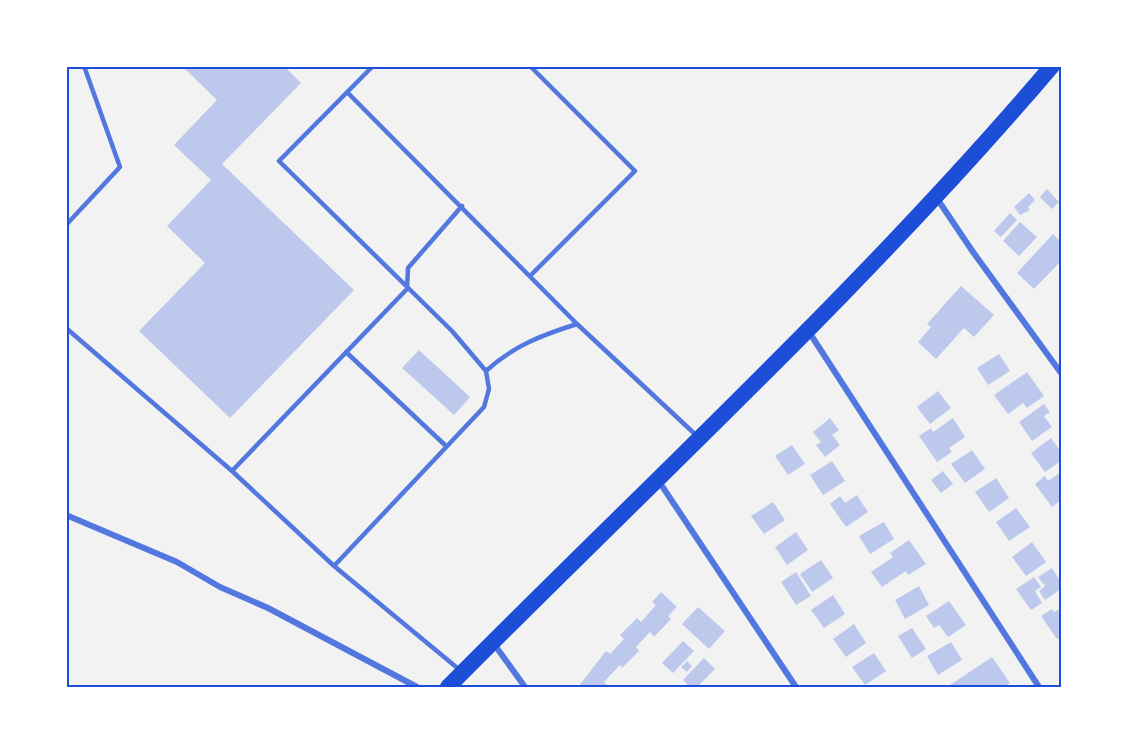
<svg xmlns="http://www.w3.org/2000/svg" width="1127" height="753" font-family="'Varela Round',sans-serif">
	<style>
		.building { fill: #bdc9ec }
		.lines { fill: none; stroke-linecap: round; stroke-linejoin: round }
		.service { stroke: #5277de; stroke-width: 4.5 }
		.minor { stroke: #5277de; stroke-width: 6 }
		.trunk { stroke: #1d4ed8; stroke-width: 16 }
		.neatline { fill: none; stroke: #1d4ed8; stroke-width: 2 }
	</style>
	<rect width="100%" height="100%" fill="#f2f2f2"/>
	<path class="building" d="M182,66h102l17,17 -79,81 132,126 -124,128 -91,-87 66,-68 -38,-37 44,-46 -37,-35 43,-45z
		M1047,189l12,13 -7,7 -12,-12z
		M1029,193l6,7 -7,7 2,3 -10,5 -6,-8z
		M1010,213l7,7 -16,17 -7,-6z
		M1020,222l17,15 -18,19 -16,-15z
		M1053,234l8,8v19l-27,28 -17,-16z
		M961,286l33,29 -20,22 -10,-9 -28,31 -18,-17 13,-15 -4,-3z
		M419,350l51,47 -16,18 -52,-47z
		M999,354l11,17 -22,14 -11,-17z
		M1027,372l17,24 -17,12 -4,-5 -15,11 -14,-19z
		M938,391l13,17 -21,16 -13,-17z
		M1044,404l6,8 -6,4 8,11 -20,14 -13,-19z
		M830,418l9,12 -7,5 8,10 -15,12 -9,-12 5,-3 -8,-10z
		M953,418l12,19 -16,11 3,4 -15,10 -18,-26 12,-8 2,4z
		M1051,438l10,14v9l-16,11 -14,-19z
		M792,445l13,19 -17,11 -13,-19z
		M972,450l13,19 -20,14 -14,-19z
		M832,461l13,20 -22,14 -13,-20z
		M943,471l10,13 -12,9 -10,-13z
		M1061,472v24l-2,2 2,2 -9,7 -17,-23 10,-8 3,5z
		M996,478l13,20 -20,14 -14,-20z
		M857,495l11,17 -22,15 -16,-23 10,-8 5,7z
		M773,502l12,18 -21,14 -13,-18z
		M1016,508l14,19 -21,14 -13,-19z
		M884,522l10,17 -24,15 -11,-18z
		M796,532l12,18 -21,15 -12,-18z
		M909,540l17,24 -18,11 -2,-4 -24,16 -11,-15 22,-15 -3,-4z
		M1032,542l14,20 -20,14 -14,-19z
		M821,560l12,18 -21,14 -12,-18z
		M1052,568l9,14v7l-16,11 -6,-9 6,-5 -7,-9z
		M796,572l15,24 -15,9 -15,-23z
		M1034,577l7,10 -6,4 7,12 -11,7 -15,-21z
		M919,586l10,19 -24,14 -10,-19z
		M661,592l16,15 -9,9 3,3 -17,18 -4,-5 -14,15 3,4 -17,17 -2,-3 -16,17 3,3 -2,2h-27l28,-36 4,3 14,-15 -4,-4 17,-17 4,4 15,-17 -4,-3z
		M833,595l12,19 -21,14 -13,-18z
		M949,601l17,24 -18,12 -9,-12 -5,3 -8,-12z
		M698,607l27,24 -16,18 -27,-25z
		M1061,608v28l-4,3 -16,-23 11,-7 2,3z
		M854,624l12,19 -20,14 -13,-18z
		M912,628l14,21 -14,9 -14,-22z
		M683,641l11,10 -21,22 -11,-10z
		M951,642l11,18 -24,15 -11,-19z
		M874,653l12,18 -21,14 -13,-18z
		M992,657l18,26 -6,4h-57z
		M704,658l11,11 -18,18h-7l-7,-7z
		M687,661l5,5 -5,6 -6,-5z"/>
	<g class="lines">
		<path class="service" d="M530,66l105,105 -105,105
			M347,92l230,232 120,112
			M66,225l54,-58 -36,-101
			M66,328l166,143
			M346,352l100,94
			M486,371c27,-25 56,-36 91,-47
			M334,566l150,-159 5,-18 -3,-18 -34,-40 -173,-170 94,-95
			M461,671l-127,-105 -102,-95 175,-182 1,-21 54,-62"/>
		<path class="minor" d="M936,197l37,55 88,121
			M809,332l230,355
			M658,480l138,207
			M66,515l111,47 43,25 48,21 149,79
			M494,644l31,43"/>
		<path class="trunk" d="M448,687c203,-205 417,-401 604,-621"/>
	</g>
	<rect width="1127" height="753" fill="none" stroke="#ffffff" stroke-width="135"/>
	<rect x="68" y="68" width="992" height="618" class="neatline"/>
</svg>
